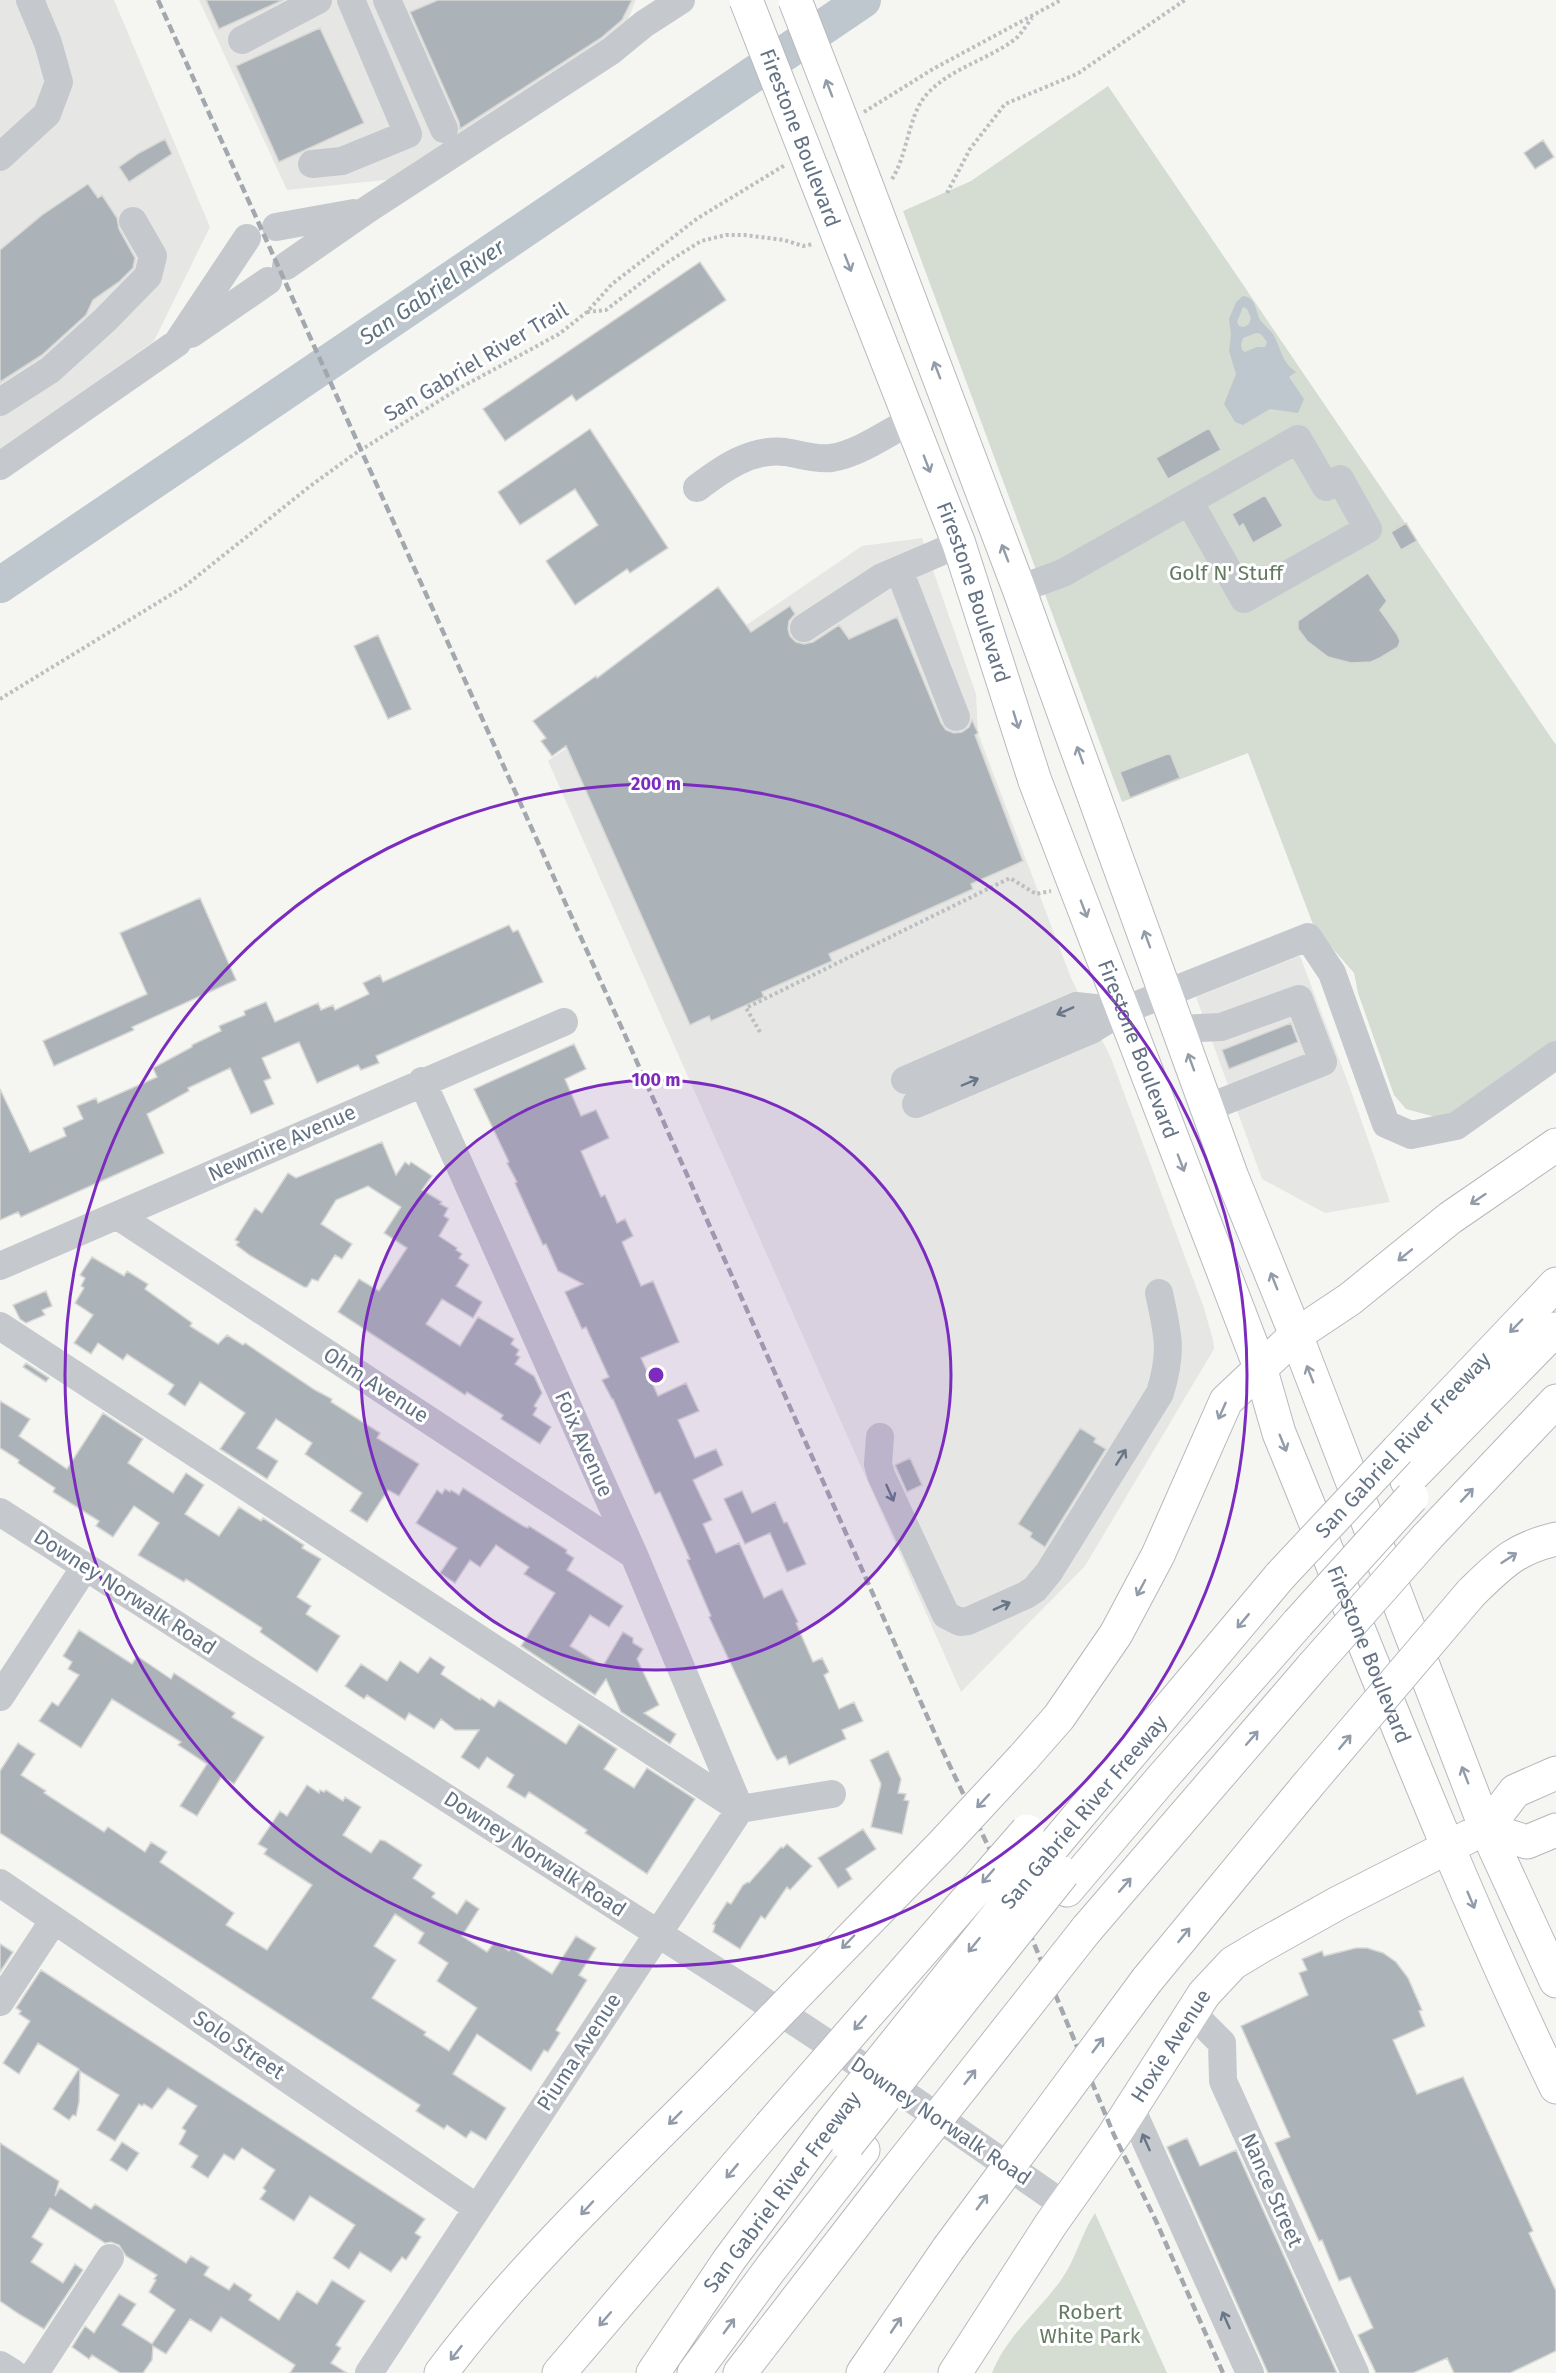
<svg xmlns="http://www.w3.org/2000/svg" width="1556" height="2373" font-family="'Fira Sans',sans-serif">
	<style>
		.built { fill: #e6e7e5 }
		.green { fill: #d5ddd3 }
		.water { fill: #bec7ce; fill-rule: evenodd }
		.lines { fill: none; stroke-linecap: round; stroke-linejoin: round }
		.river { stroke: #bec7ce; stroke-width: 36 }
		.building { fill: #abb2b8; stroke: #d7d7d4; stroke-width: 1.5; fill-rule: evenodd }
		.major-casing { stroke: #b6b9be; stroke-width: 35 }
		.highway-casing { stroke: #b5b8bc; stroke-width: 35 }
		.path { stroke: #bcbfc1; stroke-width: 4; stroke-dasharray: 3 3; stroke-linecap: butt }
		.minor { stroke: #c5c8cc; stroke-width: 28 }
		.major { stroke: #fff; stroke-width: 33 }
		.highway { stroke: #fff; stroke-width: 33 }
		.rail { stroke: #a3a8af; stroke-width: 4.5; stroke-dasharray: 9 4.5; stroke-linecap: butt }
		.major-bridge-casing { stroke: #b6b9be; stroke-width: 35; stroke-linecap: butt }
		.highway-bridge-casing { stroke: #b5b8bc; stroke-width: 35; stroke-linecap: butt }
		.major-bridge { stroke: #fff; stroke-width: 33 }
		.highway-bridge { stroke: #fff; stroke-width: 33 }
		.oneway { stroke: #929ca9 }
		.oneway2 { stroke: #687688 }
		.ring { fill: none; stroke: #7b2cbf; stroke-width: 3 }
		.labels { text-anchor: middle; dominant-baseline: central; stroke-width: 6; stroke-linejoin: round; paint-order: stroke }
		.street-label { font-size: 21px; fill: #637284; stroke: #fff }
		.park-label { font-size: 21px; fill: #647b62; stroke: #fff }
		.water-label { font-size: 22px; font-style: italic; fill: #5f7481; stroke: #fff }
		.centre { fill: #7b2cbf; stroke: #fff; stroke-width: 3 }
		.ring-label { font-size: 18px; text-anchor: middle; font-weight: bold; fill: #7b2cbf; stroke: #fff; stroke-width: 6; stroke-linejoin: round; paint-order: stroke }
	</style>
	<rect width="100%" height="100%" fill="#f5f6f2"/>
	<path class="built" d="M0,0h114l96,227 -56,114 -154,110z
		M199,0h437l-11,27 -230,152 -108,11z
		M922,538l54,156 2,39 93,245 40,80 93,250 9,32 1,9 -129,217 -124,126 -413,-931 314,-215z
		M1300,956l50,132 40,114 -65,11 -63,-34 -66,-182z"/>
	<path class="green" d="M1108,86l448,659v303l-113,71 -37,-10 -12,-14 -36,-102 -4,-20 -40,-46 -66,-174 -126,49 -219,-591 68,-30z
		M1095,2213l72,160h-175c15,-38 46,-61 69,-93 15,-21 20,-46 34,-67z"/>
	<path class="water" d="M1243,296c15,2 12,17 18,25 6,7 12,11 15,19 6,13 7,23 20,32l-7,5 15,22 -6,14 -28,-4 -27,16 -8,-3 -11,-18 12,-30 -7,-23 2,-17 -2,-15 7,-17zM1243,307l4,2 4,9 -2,6 -5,3 -5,-1 -2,-4zM1256,333l5,1 6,8 -2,5h-8l-12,5 -3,-2 -1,-5 2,-7z"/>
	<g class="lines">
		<path class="river" d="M0,585l863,-585"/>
	</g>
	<path class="building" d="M206,0h77l-64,29z
		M438,0h194l-10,20 -21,18 -141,91 -1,-7 -49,-110z
		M320,28l44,95 -85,39 -43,-96z
		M165,139l7,15 -43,28 -10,-15 20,-14z
		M1543,140l11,17 -19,12 -11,-16z
		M88,184l10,14 4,-3 15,23 2,11 16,29 -2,10 -13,13 -27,19 -7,15 -44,40 -42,27v-132l42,-35z
		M700,262l26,38 -150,101 -4,-6 -67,46 -22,-32z
		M1209,428l12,22 -53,29 -12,-21z
		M590,429l78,119 -38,25 -3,-4 -52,36 -29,-44 52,-36 -23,-36 -55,36 -22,-33z
		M1265,495l18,31 -30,17 -10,-19 -4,3 -7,-13z
		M1406,523l11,18 -16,9 -10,-18z
		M1368,573l19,28 -7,9 17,24 3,7 -2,6 -18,11 -9,4 -20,1 -23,-6 -21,-16 -9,-12v-8z
		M718,587l33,45 39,-26 5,8 -6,7 -1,8 2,7 6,6 8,2 9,-2 26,-17 10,14 48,-22 44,106 5,7 8,3 8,-1 7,-5 3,-7 6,13 -3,2 48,126 -52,23 2,5 -144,65 3,7 -70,31 2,5 -53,24 -2,-5 -19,9 -124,-279 -14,10 -11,-15 5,-3 -13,-17 63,-45 1,2z
		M378,635l33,74 -23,10 -34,-73z
		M1170,753l10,25 -50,20 -10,-26z
		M200,898l36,82 -104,47 2,3 -80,36 -11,-25 104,-47 -27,-61z
		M509,925l4,7 5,-2 25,52 -167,74 3,7 -18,7 -3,-5 -41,18 -18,-41 -37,16 9,20 -7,3 10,23 -23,10 -21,-46 -42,20 1,3 -42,23 17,39 -143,64 -3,-5 -18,8v-131l30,63 36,-16 -3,-8 20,-9 -6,-13 19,-8 2,5 59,-26 -4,-9 39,-21v-2l29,-14 -2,-5 26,-11 -1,-4 22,-9 9,20 43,-19 3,7 12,-5 2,5 34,-16 -6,-11 17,-8 3,7z
		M1291,1023l7,19 -69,27 -7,-19z
		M574,1044l12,25 -21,10 16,37 15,-6 13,28 -28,13 20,46 4,-2 12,28 8,-4 8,17 -11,6 19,44 12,-5 26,61 -38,16 17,38 28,-13 13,28 -21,9 17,38 21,-9 7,16 -30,15 19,40 -9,4 13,29 23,-10 25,55 18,-9 16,33 -2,1 17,39 9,-4 7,14 -5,3 15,34 15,-7 9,19 -21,9 4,9 -57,26 -3,-9 -9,4 -4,-6 -64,-137 2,-1 -24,-56 3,-1 -30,-67 -5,2 -42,-95h-1l-10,-19 7,-3 -23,-50 -4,2 -17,-37 18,-8 -25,-13 -12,-27 -3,1 -28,-62 2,-1 -10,-19 2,-1 -35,-73z
		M382,1142l14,33 9,-13 4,3 2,-3 21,14 -10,14 20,12 -2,2 8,4 -4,8 5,3 -10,17 18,12 -1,2 6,4 -3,4 10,7 -13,21 26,16 -9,16 -31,-19 -16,25 34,22 18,-29 36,22 -3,5 8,6 -3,5 4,2 -5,7 19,12 8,17 -8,13 3,2 -4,7 18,12 -11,17 -39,-25 2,-4 -36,-23 -2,3 -127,-83 21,-33 20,12 28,-43 -23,-15 17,-26 -33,-21 -32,14 -15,24 31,20 -10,15 -7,-4 -17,26 -6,-2 -5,8h-3l-53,-31 -15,-11 3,-3 -4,-2 20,-32 7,5 26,-40 8,5z
		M92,1257l32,19 3,-5 21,13 -3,5 47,34 -2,3 28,18 9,-9 16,10 2,-2 70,47 17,9 -1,3 49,31 -3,5 42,26 -20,32 -11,-6 -21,32 -17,-11 12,-18 -57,-39 7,-11 -36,-24 -19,29 21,13 -11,18 -47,-30 25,-36 -45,-31 -15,24 -17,-12 6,-9 -47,-31 -4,6 -25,-17 -7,11 -17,-11 19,-28 -18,-12 9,-15 -3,-2 4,-8 -5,-3z
		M46,1291l6,15 -10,4 3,5 -19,8 -6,-4 -7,-14z
		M26,1363l23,15 -3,4 -23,-15z
		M0,1401l30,18 -11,17 48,33 36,-56 40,26 -15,24 45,30 13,-20 18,12 -19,29 34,22 20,-29 22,14 2,-3 41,27 -2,3 19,11 -24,38 14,9 -5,8 34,22 -23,36 -57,-40 2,-4 -76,-49 -2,3 -46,-27 21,-32 -25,-17 -21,31 -17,-11 3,-5 -46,-29 2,-4 -37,-25 1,-3 -19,-12z
		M1080,1428l16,10 -2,4 12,7 -61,98 -15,-10 2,-4 -14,-9z
		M910,1458l12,27 -15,7 -12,-27z
		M463,1488l60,38 5,2 1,-2 38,24 -1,3 8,5 -7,12 56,36 -14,21 -19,-12 -20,31 33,20 20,-34 10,6v5l10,6 -6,10 22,46 -15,8 32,21 -6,10 -49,-32 -15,-33 -11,16 -74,-49 34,-53 -31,-19 5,-7 -33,-22 -16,22 -10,-7 -15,23 -15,-10 17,-25 -41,-25 21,-33 5,4 3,-5 5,3 1,-2 8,5z
		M742,1491l10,22 23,-11 9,21 3,-1 19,42 -19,8 -17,-39 -25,11 -21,-45z
		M79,1630l53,34 5,-8 34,23 3,-6 61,40 -3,4 32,20 -30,47 -12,-8 -25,40 -17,-10 27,-42 -29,-19 3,-3 -69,-43 -31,49 -42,-27 13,-19 6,4 21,-31 -11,-6 4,-7 -9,-6z
		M430,1657l15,10 -4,7 39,26 1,-2 13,9 5,-7 67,44 13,-20 38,25 -13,20 30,19 13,-20 48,31 -48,75 -62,-41 2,-3 -58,-38 -4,6 -18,-11 7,-12 -27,-18 -8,12 -18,-12 18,-27h-24l-14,-11 -7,10 -25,-16 -4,7 -38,-25 -3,4 -19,-13 16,-22 26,17 13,-20 18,12z
		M18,1743l17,11 -14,21 25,16 -2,2 60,39 4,-5 37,25 6,-10 16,10 -7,10 74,51 -8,12 41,25 45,-65 -48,-31 3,-5 -9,-5 22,-33 7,5 20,-31 12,8 1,-3 4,2 2,-2 17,11 2,-4 16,10 -18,28 28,18 9,-13 5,1 37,24 -9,13 22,15 -3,4 25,17 9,-14 13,9 -17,27 25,16 6,-8h6l10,7 2,-3 41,26 24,-38 20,12 -17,27 8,5 -31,50 4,3 -12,19 -4,-2 -13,21 -54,-37 -24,40 53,34 -20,32 -15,-9 -5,7 -19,-13 -3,4 -28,-18 4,-6 -420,-272v-62zM395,1914l29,19 -6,10 30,20 -11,18 40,27 -28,43 -25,-16 2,-3 -54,-34 24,-38 -22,-14z
		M888,1751l13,28 -3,14 8,1 -2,6 5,1 -7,33 -31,-7 10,-43 -11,-24z
		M863,1829l13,20 -30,20 6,10 -14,9 -20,-30z
		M787,1844l25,22 -22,24 -3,-3 -22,32 -4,-3 -21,33 -27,-17 2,-7 -2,-1 14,-22 4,2 12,-19 5,-3 1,1 32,-36 2,1z
		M0,1944l13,8 -13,20z
		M1356,1948h11l16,5 13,9 12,16 14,32 -3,1 6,15 -32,14 24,54 46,-17 70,154 -4,2 27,58v60l-46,22h-56l-7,-15 -34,15h-37l-18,-38 15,-7 -23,-51 -11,4 -17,-41 -3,1 -44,-98 15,-6 -49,-111 67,-31 -9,-22 8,-3 -5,-11 20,-8 2,5z
		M41,1970l384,249 -10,14 6,4 -15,23 -4,-3 -11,15 -31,-20 -11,17 -16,-11 22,-33 -45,-29 -16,25 -34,-22 6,-8 -3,-3 12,-18 -33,-22 -8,12 -10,-6 -16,24 -17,-11 7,-11 -19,-12 7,-13 -4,-3 15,-22 -29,-18 -16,21 -8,-5 -2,2 -3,-2 -24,37 -18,-11 22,-35 -39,-24 -1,31 -3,14 -3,-1 -4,5 -16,-11 26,-40 -41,-26 -19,31 -16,-11 27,-42 -11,-7 2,-3 -5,-3z
		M1187,2138l13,28 36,-16 101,223h-69l-101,-226z
		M122,2142l17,11 -12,18 -17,-11z
		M0,2143l59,38 -4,15 5,-8 31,21 4,-5 91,59 5,-7 18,11 -5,8 25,15 5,-7 18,12 -3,5 30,20 18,-29 20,13 15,-24 33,21 -29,44 5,3 -10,15 16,10h-57l5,-8 -74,-48 -10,15 -21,-13 -24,35 -13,-8 -1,14 -9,13h-23l-28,-18 -3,4 -17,-12 13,-21 9,7 25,-39 17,10 -14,21 30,19 23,-34 -26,-18 7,-12 -2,-1 3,-4 -31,-19 -7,-11 -8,-3 -6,1 -55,-35 -18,29 11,7 -12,18 32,21 12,-19 8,6 -39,59 -25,-15 -19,-13z"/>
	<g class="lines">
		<g class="major-casing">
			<g id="major">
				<path d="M850,142l169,447 213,588 64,158 190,494 70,152"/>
				<path id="s1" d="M812,169l147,375 76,237 225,586 19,66c90,219 174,441 277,654"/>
				<path id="s2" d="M955,2373l96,-149 63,-89 90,-141 29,-31 30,-18 75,-42 130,-66"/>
			</g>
		</g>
		<g class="highway-casing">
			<path id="highway" d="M1398,1450l158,-166
				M1407,1481l149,-152
				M1427,1537l129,-136
				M1471,1593c30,-29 43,-44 85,-54
				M1023,1758l36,-41 57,-83 42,-79 68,-154 70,-66 54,-36 100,-81 106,-73
				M1556,1773l-41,18 -29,38 41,13 29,-12
				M1050,1850l230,-274
				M1067,1890l95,-112 136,-155
				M1086,1930l227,-264
				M1147,1980l160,-194
				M441,2373c81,-108 181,-201 276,-297
				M559,2373l211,-247
				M653,2373l76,-113 99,-133
				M694,2373l77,-105 92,-118
				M740,2373l155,-201
				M863,2373l85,-124"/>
		</g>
		<path class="path" d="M864,112l69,-43 128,-69
			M892,179c16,-25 16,-64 35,-85 24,-26 60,-34 87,-54 7,-5 12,-15 18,-22
			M947,193l23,-44 35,-45 72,-30 108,-74
			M587,312l19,-2 62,-48 33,-21 25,-6h18l40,5 19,6 10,-2
			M0,699l185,-113 124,-99 44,-32 105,-66 101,-55 28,-22 25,-28 86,-66 87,-53
			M760,1032l-14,-24 264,-130 26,16 15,-3"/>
		<path class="minor" d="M387,0l57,129
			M242,40l76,-40
			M0,157l47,-43 12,-32 -11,-39 -18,-43
			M312,164l30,-3 66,-27 -57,-134
			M276,227l78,-14
			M286,266l82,-57 243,-158 33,-27 37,-24
			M191,334l77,-53
			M0,402l50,-32 55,-50 43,-44 5,-20 -20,-35
			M0,466l177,-123 70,-105
			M697,488c25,-19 54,-40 88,-36 14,2 31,8 46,6 27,-4 55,-24 79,-37
			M899,570l57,147
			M1019,589l44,-16 235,-134 28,48 14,-8 28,50 -124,70 -55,-98
			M804,628l78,-51 77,-33
			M1179,1029l42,-2 78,-28 24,63 -116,46
			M905,1080l171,-74 46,5
			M422,1081l212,474 106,254
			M916,1104l175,-74 31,-19 186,-74 24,36 54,151 25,11 45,-9 100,-71
			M118,1216l516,339
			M0,1266l564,-244
			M0,1326l740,483
			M880,1437l-2,27 3,11 65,140 14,7 8,-1 58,-26 9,-6 14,-17 111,-179c13,-43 8,-58 -1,-100
			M0,1512l751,481 155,102 158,110
			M0,1697l85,-130
			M0,1883l477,325
			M0,2002l54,-82
			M1191,2012l31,31 1,38 132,292
			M1131,2108l119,265
			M0,2365l13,8
			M35,2373l75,-115
			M369,2373l371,-564 92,-15"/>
		<use href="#major" class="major"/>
		<use href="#highway" class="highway"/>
		<path class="rail" d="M158,0l471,1044 310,699 91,191 84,201 42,86 67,152"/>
		<g class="major-bridge-casing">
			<path id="major-bridge" d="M746,0l66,169
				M795,0l55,142"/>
		</g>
		<g class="highway-bridge-casing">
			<path id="highway-bridge" d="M1280,1576l118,-126
				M1298,1623l114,-126
				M1313,1666l114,-129
				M1307,1786l164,-193
				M717,2076l226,-232 80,-86
				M770,2126l257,-295
				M828,2127l222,-277
				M848,2144l215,-271
				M895,2172l191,-242
				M948,2249l199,-269"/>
		</g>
		<use href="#major-bridge" class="major-bridge"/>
		<use href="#highway-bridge" class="highway-bridge"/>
	</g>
	<defs><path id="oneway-shaft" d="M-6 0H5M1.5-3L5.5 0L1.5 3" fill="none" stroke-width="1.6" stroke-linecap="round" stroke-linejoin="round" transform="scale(1.5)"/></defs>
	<g class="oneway">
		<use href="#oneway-shaft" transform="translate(829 88) rotate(-111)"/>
		<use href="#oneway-shaft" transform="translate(848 263) rotate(69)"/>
		<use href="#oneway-shaft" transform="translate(937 370) rotate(-111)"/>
		<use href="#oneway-shaft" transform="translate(927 464) rotate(69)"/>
		<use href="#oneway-shaft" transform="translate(1005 553) rotate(-111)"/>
		<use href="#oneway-shaft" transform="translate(1016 720) rotate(73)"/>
		<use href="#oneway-shaft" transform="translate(1080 755) rotate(-110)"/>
		<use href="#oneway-shaft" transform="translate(1084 909) rotate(69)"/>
		<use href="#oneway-shaft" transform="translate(1147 939) rotate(-110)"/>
		<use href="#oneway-shaft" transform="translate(1191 1062) rotate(-110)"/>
		<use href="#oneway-shaft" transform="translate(1181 1163) rotate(69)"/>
		<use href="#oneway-shaft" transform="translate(1478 1199) rotate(146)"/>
		<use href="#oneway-shaft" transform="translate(1405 1255) rotate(141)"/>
		<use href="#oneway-shaft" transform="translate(1274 1281) rotate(-112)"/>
		<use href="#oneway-shaft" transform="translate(1516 1326) rotate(134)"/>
		<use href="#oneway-shaft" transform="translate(1310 1374) rotate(-111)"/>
		<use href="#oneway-shaft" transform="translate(1222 1411) rotate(114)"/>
		<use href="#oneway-shaft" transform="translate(1283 1443) rotate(68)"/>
		<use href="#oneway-shaft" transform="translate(1467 1495) rotate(-47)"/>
		<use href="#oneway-shaft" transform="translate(1509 1558) rotate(-33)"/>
		<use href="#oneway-shaft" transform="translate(1141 1588) rotate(118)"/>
		<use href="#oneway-shaft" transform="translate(1243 1621) rotate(130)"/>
		<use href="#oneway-shaft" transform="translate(1252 1738) rotate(-49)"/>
		<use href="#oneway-shaft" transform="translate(1345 1742) rotate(-50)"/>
		<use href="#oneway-shaft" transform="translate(1465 1775) rotate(-111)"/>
		<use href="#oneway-shaft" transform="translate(983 1801) rotate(133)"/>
		<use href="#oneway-shaft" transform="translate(988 1876) rotate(131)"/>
		<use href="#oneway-shaft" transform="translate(1125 1885) rotate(-49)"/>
		<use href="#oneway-shaft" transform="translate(1471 1900) rotate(67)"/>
		<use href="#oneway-shaft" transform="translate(1184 1935) rotate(-51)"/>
		<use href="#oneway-shaft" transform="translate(848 1942) rotate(134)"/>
		<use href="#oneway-shaft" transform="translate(974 1945) rotate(129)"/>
		<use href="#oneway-shaft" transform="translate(860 2023) rotate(131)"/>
		<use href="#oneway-shaft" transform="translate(1098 2045) rotate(-53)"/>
		<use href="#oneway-shaft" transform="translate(970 2077) rotate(-52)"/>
		<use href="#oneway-shaft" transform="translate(675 2118) rotate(135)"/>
		<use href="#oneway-shaft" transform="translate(732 2171) rotate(130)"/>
		<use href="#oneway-shaft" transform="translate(982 2202) rotate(-54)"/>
		<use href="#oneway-shaft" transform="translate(587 2208) rotate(133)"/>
		<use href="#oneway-shaft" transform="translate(605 2319) rotate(131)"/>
		<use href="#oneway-shaft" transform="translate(896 2325) rotate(-56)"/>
		<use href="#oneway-shaft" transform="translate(729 2326) rotate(-54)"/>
		<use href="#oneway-shaft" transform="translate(456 2353) rotate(128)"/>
	</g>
	<g class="oneway2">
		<use href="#oneway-shaft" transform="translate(1065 1011) rotate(156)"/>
		<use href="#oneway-shaft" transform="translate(970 1082) rotate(-23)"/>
		<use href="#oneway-shaft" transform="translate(1121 1457) rotate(-58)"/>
		<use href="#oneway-shaft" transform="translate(890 1493) rotate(66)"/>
		<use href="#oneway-shaft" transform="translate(1002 1606) rotate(-24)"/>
		<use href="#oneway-shaft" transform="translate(1146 2142) rotate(-114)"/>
		<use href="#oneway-shaft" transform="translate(1226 2320) rotate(-114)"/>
	</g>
	<circle cx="656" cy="1375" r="295" fill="#7b2cbf" fill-opacity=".12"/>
	<g class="ring">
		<circle cx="656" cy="1375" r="295"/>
		<circle cx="656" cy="1375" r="591"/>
	</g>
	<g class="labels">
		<g class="street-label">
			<text transform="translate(800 138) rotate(69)">Firestone Boulevard</text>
			<text transform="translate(476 362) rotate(-31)">San Gabriel River Trail</text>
			<text stroke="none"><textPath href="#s1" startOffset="453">Firestone Boulevard</textPath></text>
			<text stroke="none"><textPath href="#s1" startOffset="939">Firestone Boulevard</textPath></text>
			<text transform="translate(282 1143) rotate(-24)">Newmire Avenue</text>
			<text transform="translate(376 1385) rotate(33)">Ohm Avenue</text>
			<text transform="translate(584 1444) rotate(66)">Foix Avenue</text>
			<text transform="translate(1403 1445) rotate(-47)">San Gabriel River Freeway</text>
			<text transform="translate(125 1592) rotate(33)">Downey Norwalk Road</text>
			<text stroke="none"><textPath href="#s1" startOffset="1587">Firestone Boulevard</textPath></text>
			<text transform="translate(1084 1812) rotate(-50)">San Gabriel River Freeway</text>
			<text transform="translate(535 1854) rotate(33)">Downey Norwalk Road</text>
			<text transform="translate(239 2045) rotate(34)">Solo Street</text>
			<text stroke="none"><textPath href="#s2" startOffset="392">Hoxie Avenue</textPath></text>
			<text transform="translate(579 2052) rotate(-57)">Piuma Avenue</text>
			<text transform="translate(941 2121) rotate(34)">Downey Norwalk Road</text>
			<text transform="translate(1272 2190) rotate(66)">Nance Street</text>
			<text transform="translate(782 2192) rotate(-53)">San Gabriel River Freeway</text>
		</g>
		<g class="park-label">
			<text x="1226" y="573">Golf N' Stuff</text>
			<text x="1090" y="2312">Robert<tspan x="1090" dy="24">White Park</tspan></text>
		</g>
		<g class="water-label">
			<text transform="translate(432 292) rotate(-34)">San Gabriel River</text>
		</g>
	</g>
	<circle cx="656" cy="1375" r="9" class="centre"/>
	<g class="ring-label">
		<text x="656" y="790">200 m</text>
		<text x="656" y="1086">100 m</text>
	</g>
</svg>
